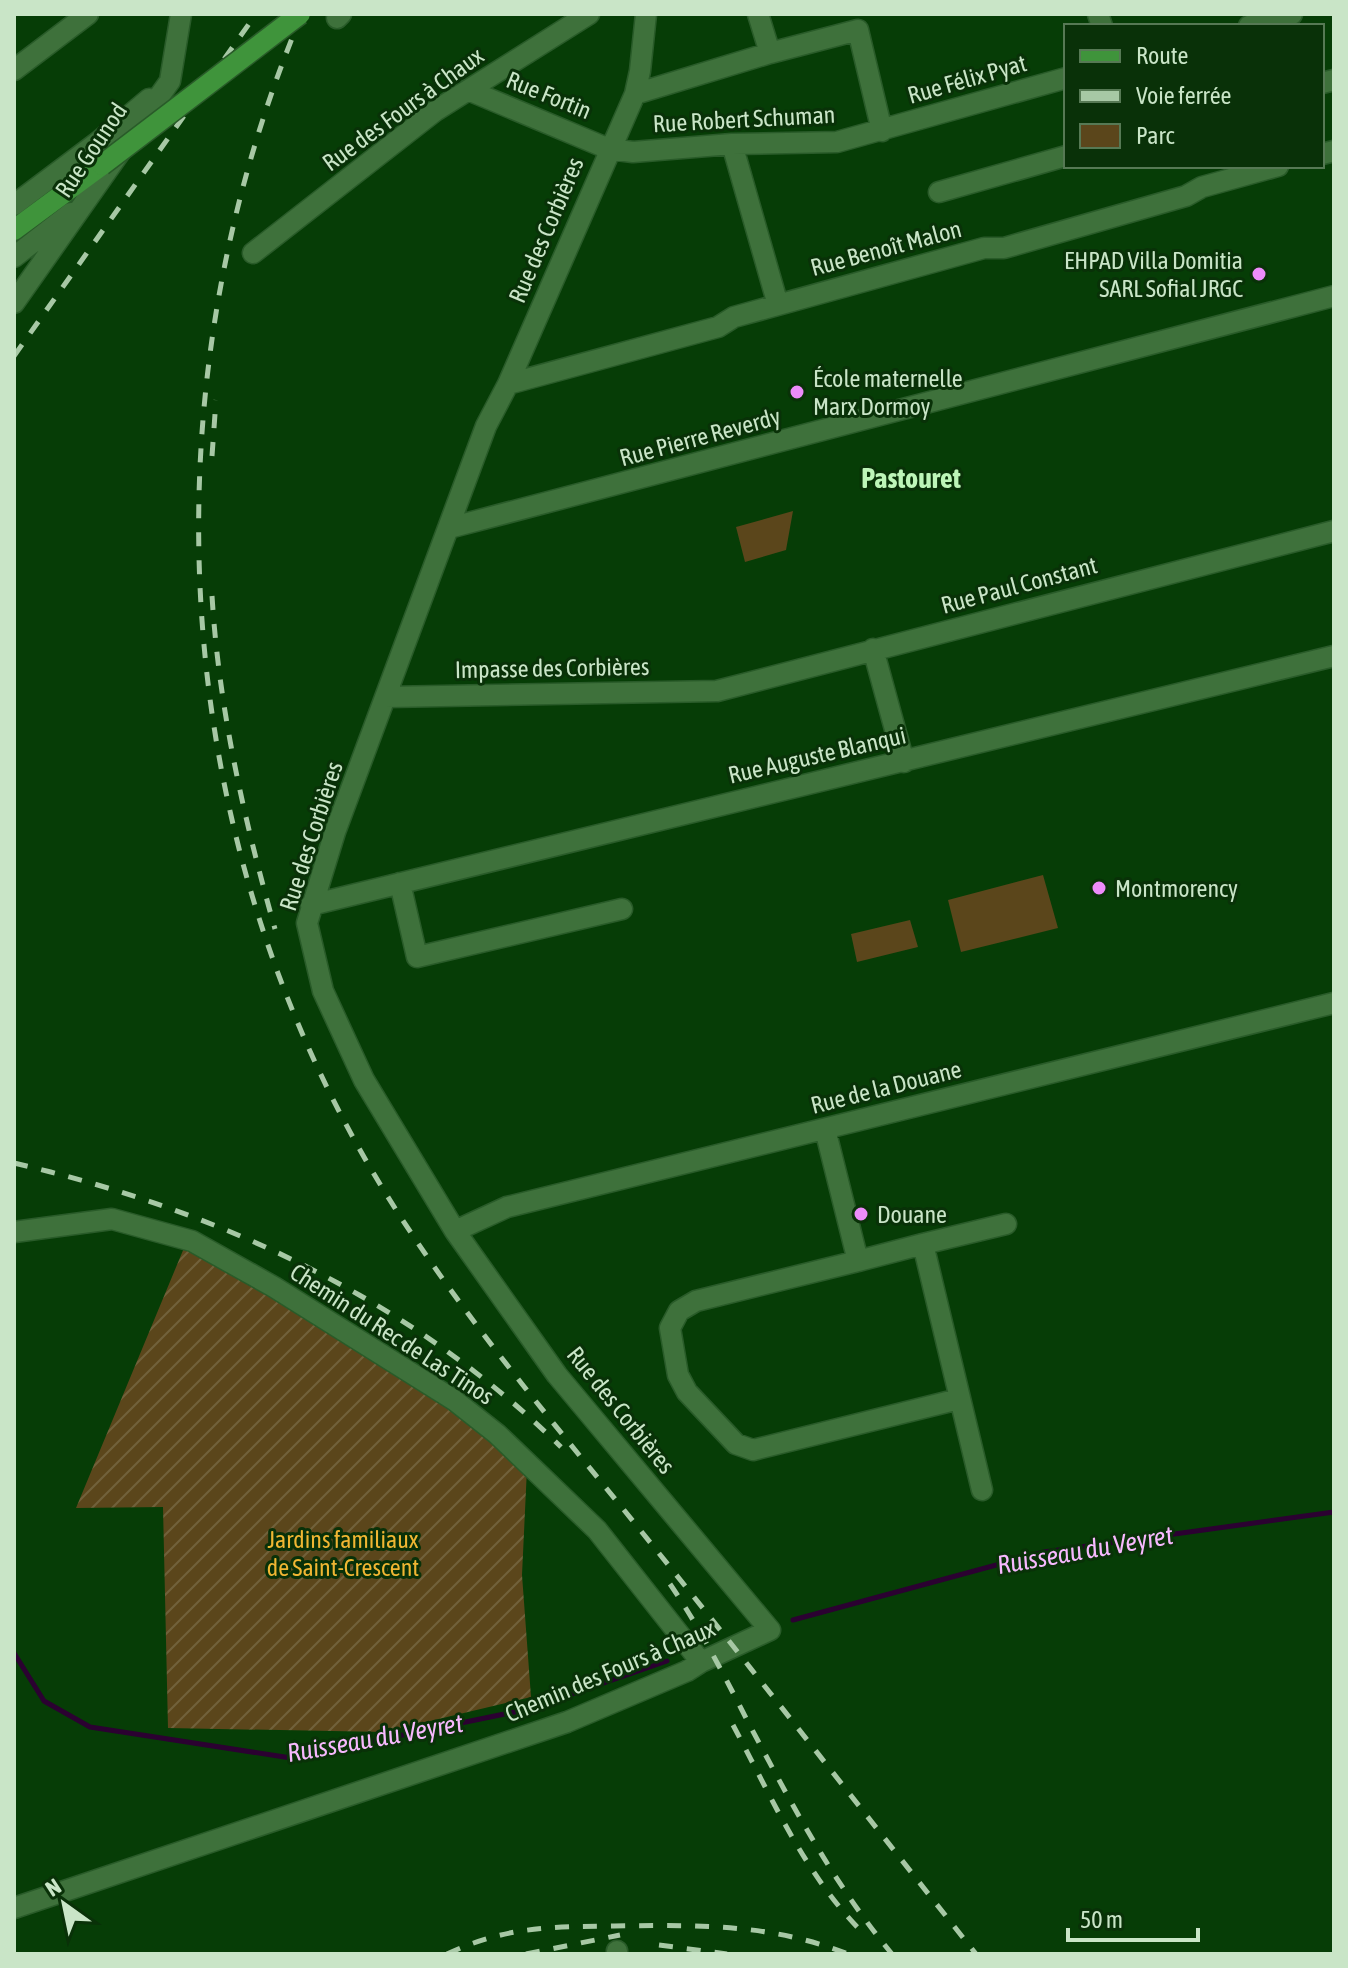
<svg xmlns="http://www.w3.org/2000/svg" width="1348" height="1968" font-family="'Asap Condensed',sans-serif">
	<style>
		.park { fill: #5b461b }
		.garden { fill: url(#garden-furrows) }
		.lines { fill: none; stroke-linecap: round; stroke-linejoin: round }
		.stream { stroke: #2b0131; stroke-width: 5 }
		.street-casing { stroke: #295b29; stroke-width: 23 }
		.secondary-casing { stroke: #295b29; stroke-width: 23 }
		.street { stroke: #3e713b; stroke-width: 20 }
		.secondary { stroke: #3f943b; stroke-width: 20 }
		.rail { stroke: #a7c8a5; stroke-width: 5; stroke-dasharray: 14 14; stroke-linecap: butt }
		.secondary-bridge-casing { stroke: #295b29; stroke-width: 23; stroke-linecap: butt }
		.secondary-bridge { stroke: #3f943b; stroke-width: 20 }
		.poi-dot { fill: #ed8cfa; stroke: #093108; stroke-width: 3 }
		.labels { text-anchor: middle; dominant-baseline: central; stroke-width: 6; stroke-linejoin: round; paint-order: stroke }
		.street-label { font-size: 24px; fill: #c9e5c7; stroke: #093108 }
		.poi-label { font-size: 24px; fill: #c9e5c7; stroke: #093108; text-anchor: start }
		.park-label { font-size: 24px; fill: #f0b633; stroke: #093108 }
		.water-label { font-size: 26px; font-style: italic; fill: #f7b9fe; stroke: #093108 }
		.quarter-label { font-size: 28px; font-weight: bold; fill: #bdf5b8; stroke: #093108 }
	</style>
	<defs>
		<pattern id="garden-furrows" width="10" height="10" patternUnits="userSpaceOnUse" patternTransform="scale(2)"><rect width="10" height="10" fill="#5b461b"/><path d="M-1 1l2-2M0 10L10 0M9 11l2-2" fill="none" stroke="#71613b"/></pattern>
	</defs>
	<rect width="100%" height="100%" fill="#063d06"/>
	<path class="park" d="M793,511l-7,39 -41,12 -9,-35z
		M1043,875l15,53 -97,24 -13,-52z
		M910,920l8,27 -61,15 -6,-28z"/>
	<path class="garden" d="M184,1248l122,66 153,101 68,53 -5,107 9,122 -147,35 -216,-4 -5,-221 -87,1z"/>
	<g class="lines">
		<path class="stream" d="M793,1620l251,-68 290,-40
			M14,1653l30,48 46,26 201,31 238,-49 138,-48"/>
		<g class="street-casing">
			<path id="street" d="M758,14l12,39
				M1098,14l4,12
				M337,18l4,-4
				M1249,26l43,-12
				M14,70l74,-56
				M1322,83l12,-3
				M468,90l141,59 24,3 99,-8 105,-2 229,-64
				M635,94l135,-41 88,-23 24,101
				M732,144l46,161
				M1322,154l12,-3
				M939,192l127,-36
				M14,205l84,-63 51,-43
				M253,253l182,-142 154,-97
				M14,257l57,-44
				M14,303l156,-222 11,-67
				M508,384l210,-57 16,-10 250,-69h20l182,-52 16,-9 76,-21
				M449,528l885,-232
				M873,649l31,113
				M387,697l330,-6 617,-160
				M400,883l17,74 205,-48
				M311,905l1023,-249
				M825,1129l33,132 65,-17 59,246
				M455,1231l52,-24 827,-204
				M14,1232l98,-13 80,22 82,46 180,113 43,34 100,96 104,132
				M923,1244l83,-20
				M858,1261l-162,40 -17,10 -9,17 8,47 9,17 49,52 17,6 206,-51
				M14,1908l553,-186 120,-51 14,-9 69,-32 -213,-255 -102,-144 -91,-151 -41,-89 -16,-68 28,-91 151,-406 22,-42 127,-290 5,-23 6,-57
				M617,1951v3"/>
		</g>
		<g class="secondary-casing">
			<path id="secondary" d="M14,230l88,-65"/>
		</g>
		<use href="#street" class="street"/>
		<use href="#secondary" class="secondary"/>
		<path class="rail" d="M302,14c-152,361 -138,782 53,1127 78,141 185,265 286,390 113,140 223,282 335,423
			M14,356l242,-342
			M212,456l4,-56
			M212,596c7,114 32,223 63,333
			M14,1163c203,47 397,136 547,284
			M670,1584c30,44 54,91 78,138 43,81 85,161 144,232
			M733,1725c38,71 70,146 126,204
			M659,1945l68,9
			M447,1954c60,-28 103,-27 167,-28 83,-1 155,-3 234,28
			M526,1954l94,-19"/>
		<g class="secondary-bridge-casing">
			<path id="secondary-bridge" d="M102,165l198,-151"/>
		</g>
		<use href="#secondary-bridge" class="secondary-bridge"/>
	</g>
	<g class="poi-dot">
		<circle cx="1259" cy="274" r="8"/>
		<circle cx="797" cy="392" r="8"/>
		<circle cx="1099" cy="888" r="8"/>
		<circle cx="861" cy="1214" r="8"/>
	</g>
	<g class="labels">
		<g class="street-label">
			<text transform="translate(967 79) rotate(-16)">Rue Félix Pyat</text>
			<text transform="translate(549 95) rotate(22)">Rue Fortin</text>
			<text transform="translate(403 109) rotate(-36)">Rue des Fours à Chaux</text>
			<text transform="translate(744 119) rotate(-3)">Rue Robert Schuman</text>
			<text transform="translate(91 150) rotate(-56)">Rue Gounod</text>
			<text transform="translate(546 230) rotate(-67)">Rue des Corbières</text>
			<text transform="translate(886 248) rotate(-15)">Rue Benoît Malon</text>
			<text transform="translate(700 437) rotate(-15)">Rue Pierre Reverdy</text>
			<text transform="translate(1019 585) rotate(-15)">Rue Paul Constant</text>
			<text transform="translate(552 668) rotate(-1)">Impasse des Corbières</text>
			<text transform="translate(817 755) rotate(-13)">Rue Auguste Blanqui</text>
			<text transform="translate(311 836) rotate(-72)">Rue des Corbières</text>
			<text transform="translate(886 1087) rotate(-14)">Rue de la Douane</text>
			<text transform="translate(392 1334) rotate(33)">Chemin du Rec de Las Tinos</text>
			<text transform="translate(621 1410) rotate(51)">Rue des Corbières</text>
			<text transform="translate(610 1671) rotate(-23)">Chemin des Fours à Chaux</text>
		</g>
		<g class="poi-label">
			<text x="1243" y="260" text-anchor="end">EHPAD Villa Domitia<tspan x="1243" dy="28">SARL Sofial JRGC</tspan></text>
			<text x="813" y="378">École maternelle<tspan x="813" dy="28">Marx Dormoy</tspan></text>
			<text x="1115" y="888">Montmorency</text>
			<text x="877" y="1214">Douane</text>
		</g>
		<g class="park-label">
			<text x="343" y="1539">Jardins familiaux<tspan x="343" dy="28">de Saint-Crescent</tspan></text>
		</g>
		<g class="water-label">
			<text transform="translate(1085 1550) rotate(-10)">Ruisseau du Veyret</text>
			<text transform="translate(375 1738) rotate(-10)">Ruisseau du Veyret</text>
		</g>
		<g class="quarter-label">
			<text x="911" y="478">Pastouret</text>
		</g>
	</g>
	<rect width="1348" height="1968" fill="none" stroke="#c9e5c7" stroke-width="32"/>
	<rect x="1064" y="24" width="260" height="144" fill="#093108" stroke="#567954" stroke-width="2"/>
	<rect x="1080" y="50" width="40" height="12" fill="#3f943b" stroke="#567954" stroke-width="2"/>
	<text x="1136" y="64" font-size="24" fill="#c9e5c7">Route</text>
	<rect x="1080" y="90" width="40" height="12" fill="#a7c8a5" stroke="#567954" stroke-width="2"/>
	<text x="1136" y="104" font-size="24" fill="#c9e5c7">Voie ferrée</text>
	<rect x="1080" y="124" width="40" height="24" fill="#5b461b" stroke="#567954" stroke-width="2"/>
	<text x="1136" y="144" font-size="24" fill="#c9e5c7">Parc</text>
	<g transform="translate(64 1904) rotate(327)" stroke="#093108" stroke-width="6" paint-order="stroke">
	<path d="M0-6L14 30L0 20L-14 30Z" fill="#c9e5c7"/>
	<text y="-12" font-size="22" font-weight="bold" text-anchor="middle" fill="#c9e5c7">N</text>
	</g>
	<path d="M1068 1928v12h130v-12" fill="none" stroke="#c9e5c7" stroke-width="4"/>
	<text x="1080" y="1928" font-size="24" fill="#c9e5c7" stroke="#093108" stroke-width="6" paint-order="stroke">50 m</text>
</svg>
